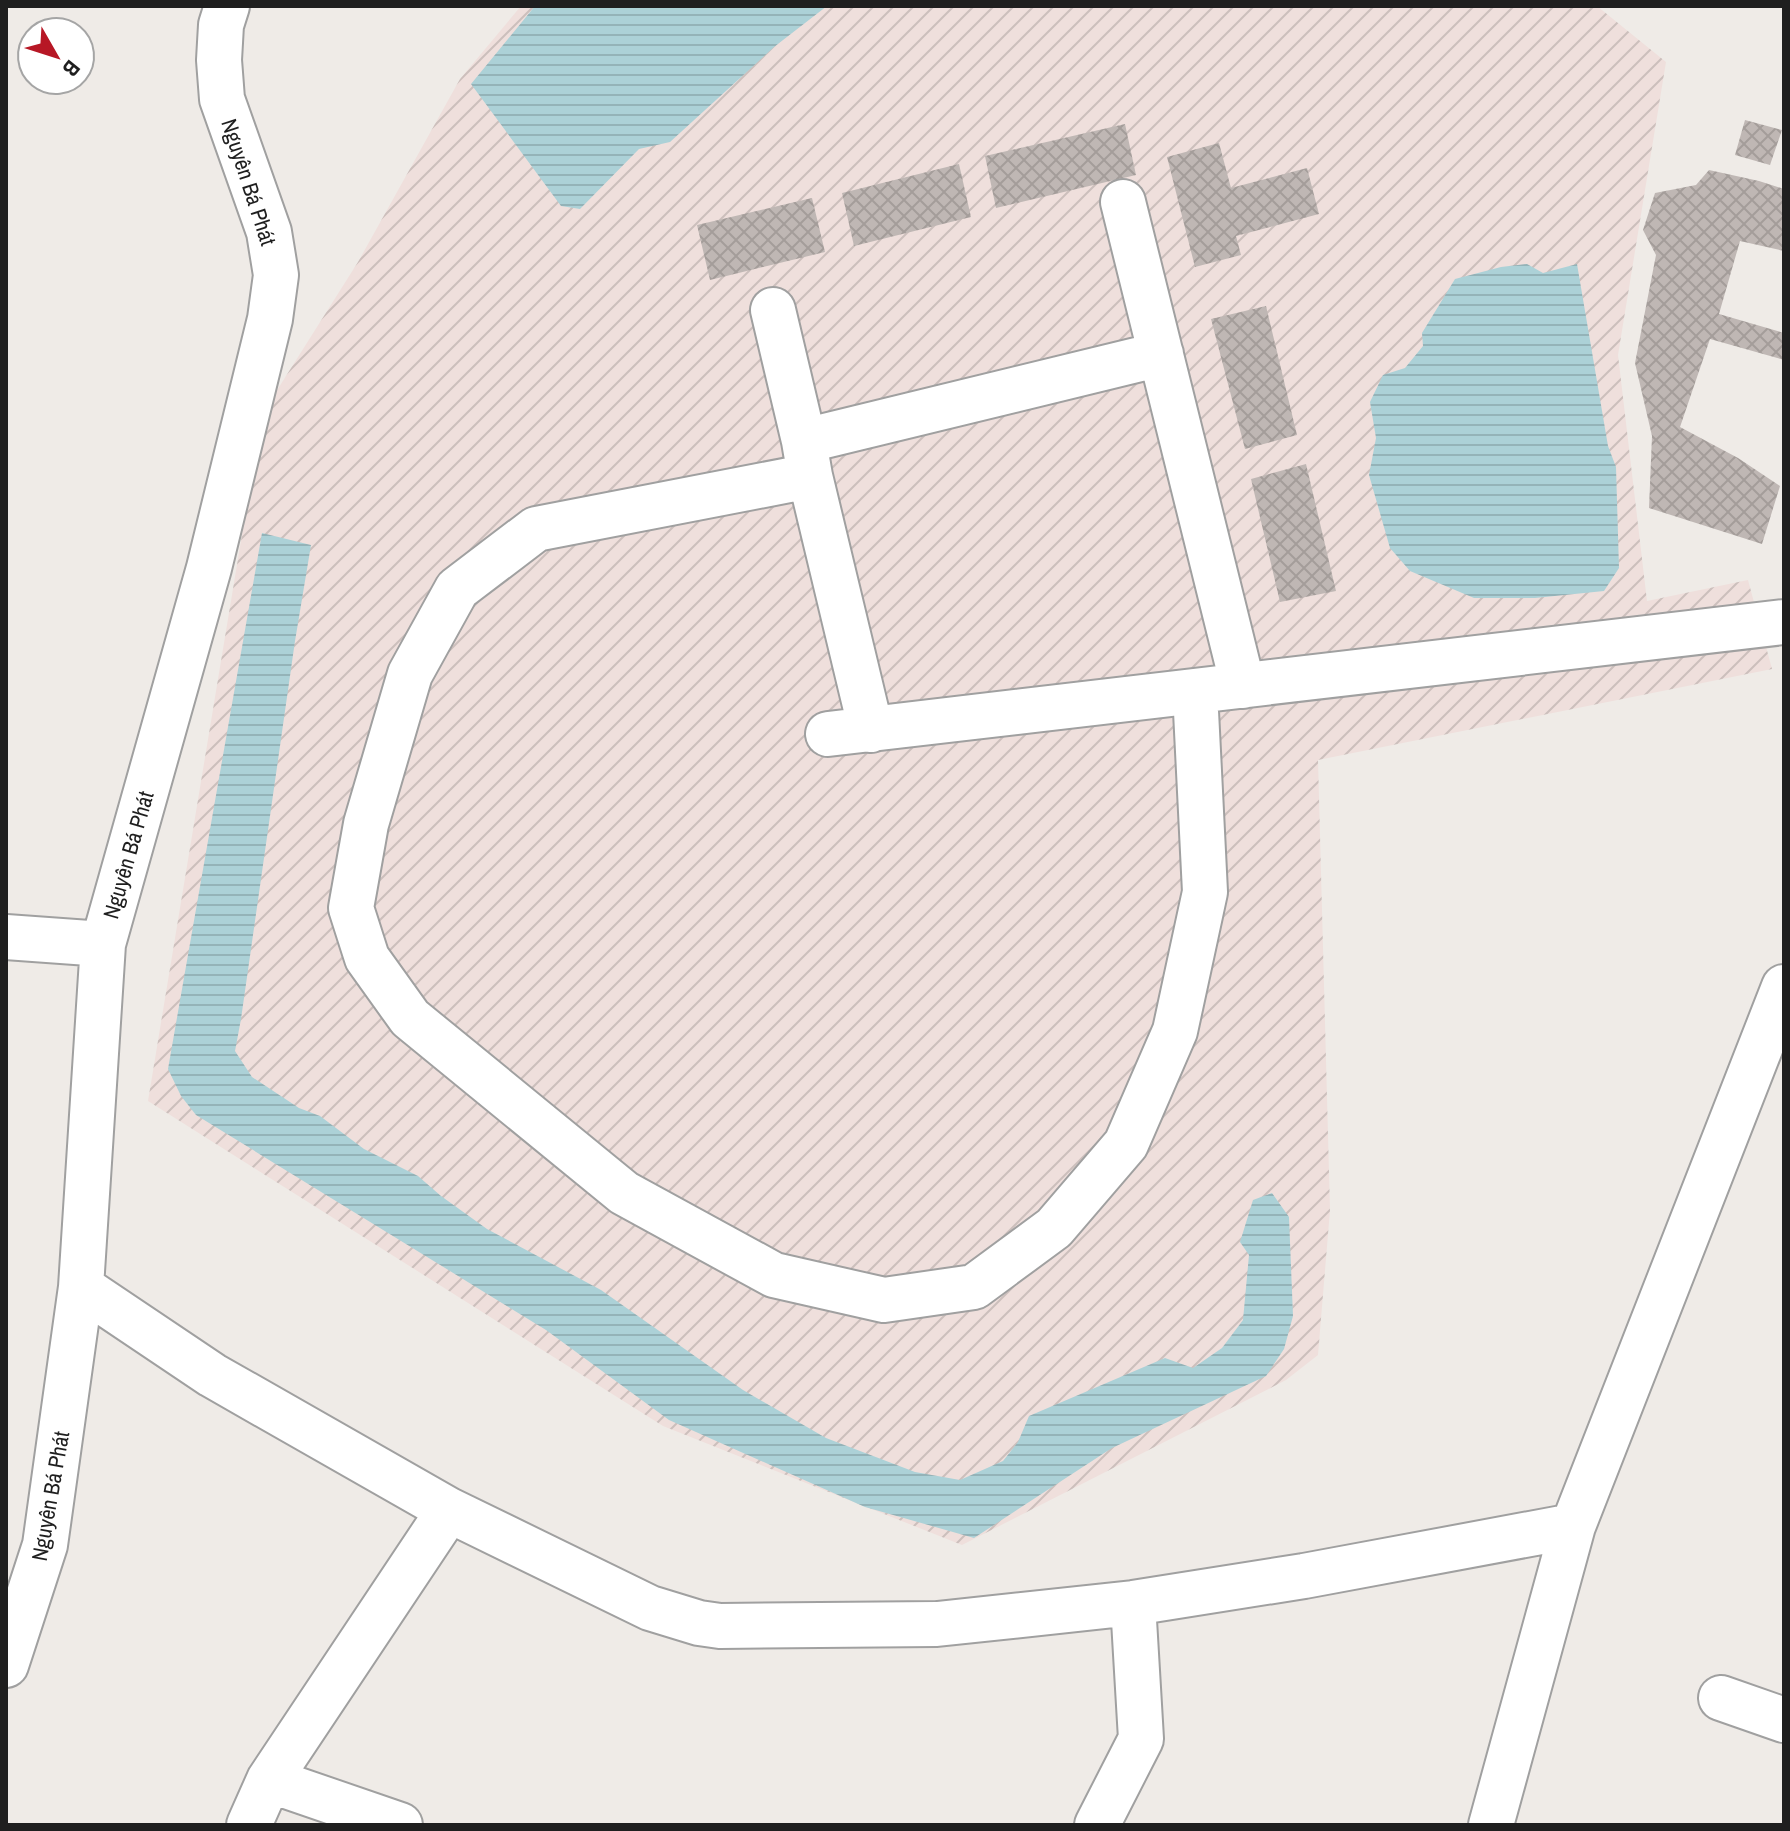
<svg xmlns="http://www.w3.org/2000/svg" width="1790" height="1831" font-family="'Archivo Narrow',sans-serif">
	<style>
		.military { fill: url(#military-furrows) }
		.water { fill: url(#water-rules) }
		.building { fill: url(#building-cross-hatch) }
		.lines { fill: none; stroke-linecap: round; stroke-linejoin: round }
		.minor-casing { stroke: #a0a0a0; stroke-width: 48 }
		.minor { stroke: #fff; stroke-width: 44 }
		.labels { text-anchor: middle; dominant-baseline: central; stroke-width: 7; stroke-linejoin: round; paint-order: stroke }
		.street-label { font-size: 22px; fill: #1f1f1f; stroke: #fff }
	</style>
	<defs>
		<pattern id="military-furrows" width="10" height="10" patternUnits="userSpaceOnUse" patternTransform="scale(2)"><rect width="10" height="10" fill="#efdfdc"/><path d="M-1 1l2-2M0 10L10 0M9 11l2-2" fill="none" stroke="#ccbfbc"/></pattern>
		<pattern id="water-rules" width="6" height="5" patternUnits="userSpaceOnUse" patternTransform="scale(2)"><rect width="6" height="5" fill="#acd1d7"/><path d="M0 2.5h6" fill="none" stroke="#94b3b8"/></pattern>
		<pattern id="building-cross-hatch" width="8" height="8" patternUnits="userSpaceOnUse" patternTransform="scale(2)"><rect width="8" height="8" fill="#bfb7b4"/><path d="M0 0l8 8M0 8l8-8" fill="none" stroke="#a49d9a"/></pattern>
	</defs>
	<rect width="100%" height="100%" fill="#efebe7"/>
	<path class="military" d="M521,6h1076l69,56 -48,293 29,246 101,-21 24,89 -454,91 12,450 -12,145 -32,25 -324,165 -299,-119 -515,-325 114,-687 96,-152 102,-183z"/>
	<path class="water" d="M535,6h292l-53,41 -104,95 -31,7 -59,60 -19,-3 -90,-122z
		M1527,264l16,9 34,-9 31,182 8,21 3,101 -15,23 -69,7h-61l-64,-27 -20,-23 -21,-73 7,-37 -6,-36 13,-27 22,-7 18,-22 -1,-13 33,-54 46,-12z
		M262,533l49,12 -16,96 -54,378 -6,32 17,26 47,31 21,8 44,33 54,27 23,20 46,33 114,61 142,100 83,48 89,34 45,8 43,-19 15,-19 11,-26 136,-58 28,10 29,-20 21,-28 6,-65 -9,-13 13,-42 19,-7 17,24 4,99 -9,33 -18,27 -154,72 -138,90 -109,-31 -196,-87 -123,-90 -350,-215 -15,-19 -13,-27z"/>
	<path class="building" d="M1745,120l37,10 -12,35 -35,-10z
		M1125,124l11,51 -140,33 -11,-52z
		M1219,143l12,45 76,-20 12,46 -83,22 5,19 -46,12 -28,-110z
		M959,164l12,53 -117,29 -12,-53z
		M1709,170l50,11 25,8v62l-44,-10 -21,73 65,19v27l-74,-21 -30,88 58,31 42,28 -18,58 -113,-36 3,-72 -17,-73 21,-108 -13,-25 12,-37 41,-8z
		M812,198l13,54 -115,28 -13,-55z
		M1266,306l31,129 -52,14 -34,-130z
		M1306,464l30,127 -56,11 -29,-123z"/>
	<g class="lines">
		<g class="minor-casing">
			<path id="minor" d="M1123,202l120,484
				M773,310l31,131 6,35 61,254
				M804,441l357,-87
				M810,476l-274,53 -79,60 -47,85 -44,150 -15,84 16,50 43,60 214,175 150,82 110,25 90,-13 80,-59 72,-84 49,-113 30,-139 -10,-201
				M828,734l956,-112
				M6,937l97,7
				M81,1287l131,88 237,135 201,98 49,15 21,3 217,-2 196,-21 171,-27 269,-50
				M6,1665l39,-120 36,-258 22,-343 106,-376 61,-249 6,-44 -7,-43 -47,-133 -3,-39 2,-35 6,-19
				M1721,1698l63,22
				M269,1780l131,45
				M249,1825l20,-45 180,-270
				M1097,1825l44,-86 -8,-136
				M1491,1825l82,-299 211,-539"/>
		</g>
		<use href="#minor" class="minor"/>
	</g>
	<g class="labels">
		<g class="street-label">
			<text transform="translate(249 182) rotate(72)">Nguyên Bá Phát</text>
			<text transform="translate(128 855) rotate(-74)">Nguyên Bá Phát</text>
			<text transform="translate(50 1496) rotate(-80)">Nguyên Bá Phát</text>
		</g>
	</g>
	<rect width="1790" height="1831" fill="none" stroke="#1f1f1f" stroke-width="16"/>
	<g transform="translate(56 56) rotate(129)"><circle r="38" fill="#ffffff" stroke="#a5a5a5" stroke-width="2"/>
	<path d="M0-6L14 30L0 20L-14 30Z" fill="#b71725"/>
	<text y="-12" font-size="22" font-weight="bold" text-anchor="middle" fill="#1f1f1f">B</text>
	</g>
</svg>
